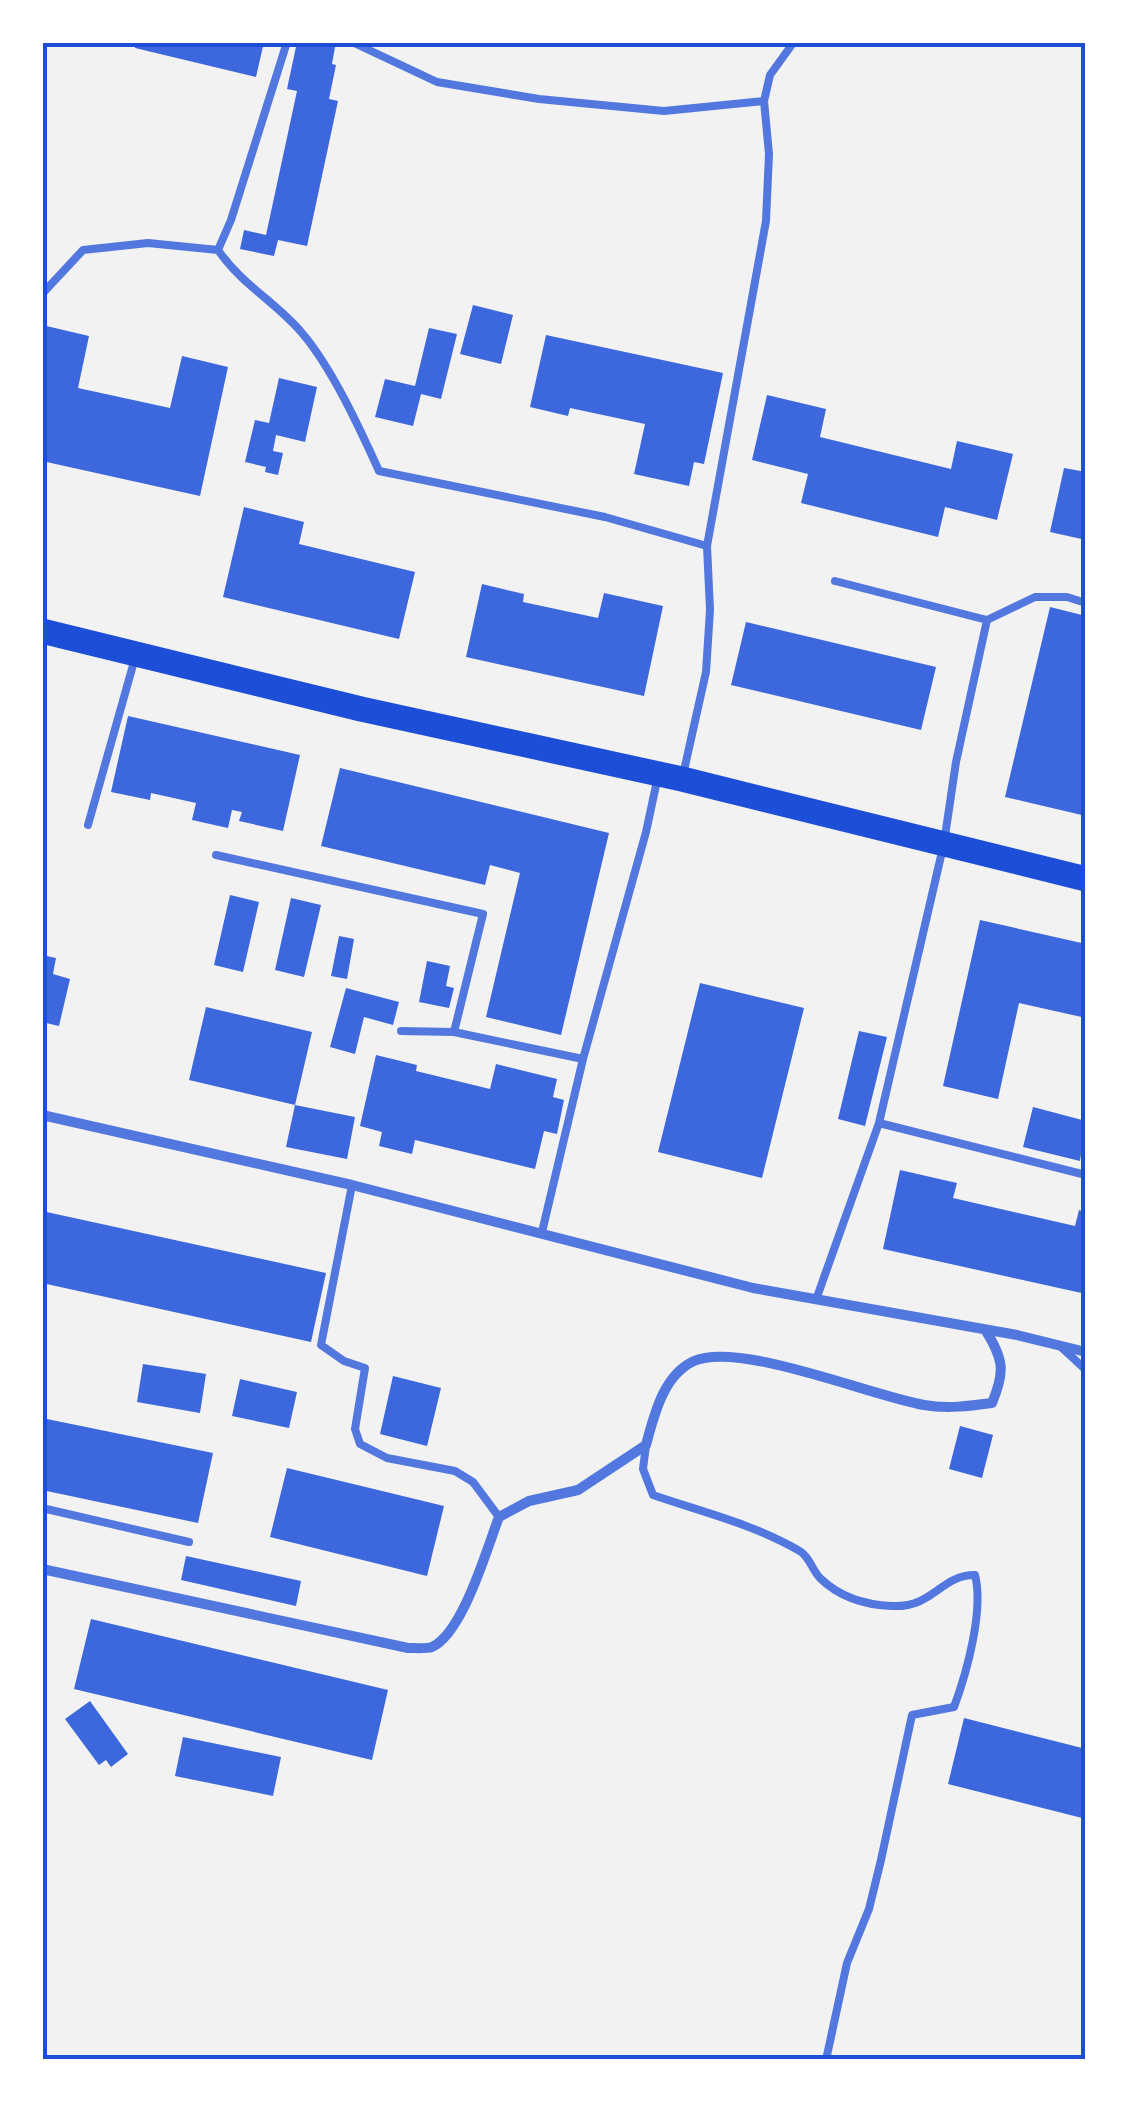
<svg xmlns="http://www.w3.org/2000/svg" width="1128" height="2102" font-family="Rubik,sans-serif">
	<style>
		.building { fill: #3d67dc }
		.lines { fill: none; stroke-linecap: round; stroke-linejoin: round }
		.service { stroke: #5277de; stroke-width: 8 }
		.minor { stroke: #5277de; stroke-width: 10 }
		.primary { stroke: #1d4ed8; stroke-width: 25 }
		.neatline { fill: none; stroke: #1d4ed8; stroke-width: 4 }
	</style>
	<rect width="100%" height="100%" fill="#f2f2f2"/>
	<path class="building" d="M136,42h128l-8,35 -121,-29z
		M297,42l38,5 -3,17 4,1 -7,34 9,2 -31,145 -29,-6 -4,16 -34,-7 4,-19 22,5 31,-144 -10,-2z
		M473,305l40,10 -12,49 -41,-10z
		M42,325l47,11 -11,52 92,20 12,-52 46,11 -28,129 -158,-35z
		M429,328l28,6 -16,65 -20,-5 -8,32 -38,-9 10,-38 30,7z
		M546,335l177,38 -19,91 -10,-2 -5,24 -55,-12 11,-50 -75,-16 -2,8 -38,-9z
		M279,378l38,9 -12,55 -29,-7 -3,16 10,2 -5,22 -13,-3 1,-5 -21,-5 10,-42 14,3z
		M767,395l59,14 -6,28 131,32 6,-28 56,13 -16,66 -52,-13 -7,30 -137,-34 7,-29 -56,-14z
		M1064,468l22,4v68l-36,-8z
		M244,507l60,15 -5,22 116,28 -16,67 -176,-42z
		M482,584l42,10 -1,8 75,16 6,-25 59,13 -19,90 -178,-39z
		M1050,607l36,9v200l-81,-19z
		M746,622l190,45 -15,63 -190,-45z
		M128,716l172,39 -17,76 -44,-10 3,-9 -10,-2 -4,18 -36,-8 4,-17 -45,-10 -1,7 -39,-8z
		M340,768l269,65 -48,202 -75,-18 34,-144 -30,-8 -5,20 -164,-39z
		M230,895l29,7 -16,70 -29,-7z
		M291,898l30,7 -17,72 -29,-7z
		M980,920l106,24v74l-67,-15 -21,96 -55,-13z
		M339,936l15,3 -7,40 -16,-3z
		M42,955l14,3 -3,16 17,5 -11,47 -17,-4z
		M427,961l23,5 -4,20 8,2 -5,20 -30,-6z
		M700,983l104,25 -42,170 -104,-26z
		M346,988l53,14 -6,23 -29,-8 -9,37 -25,-7z
		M206,1007l106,25 -17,73 -106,-25z
		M859,1031l28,6 -22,89 -27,-7z
		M376,1055l41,10 -1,6 74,18 6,-25 61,15 -4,18 11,3 -7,34 -13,-3 -9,38 -120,-29 -3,14 -33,-8 3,-14 -22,-6z
		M295,1105l60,12 -8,42 -61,-12z
		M1033,1107l53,14 -6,40 -57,-14z
		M900,1170l57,13 -4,15 122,28 4,-16 7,2v82l-203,-45z
		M42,1211l284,62 -15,69 -269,-59z
		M143,1364l63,10 -6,39 -63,-11z
		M393,1376l48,12 -14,58 -47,-12z
		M240,1379l57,13 -8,36 -57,-12z
		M42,1418l171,35 -15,70 -156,-33z
		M960,1426l33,9 -11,43 -33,-9z
		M287,1468l157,38 -17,70 -157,-39z
		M186,1556l115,25 -5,25 -115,-26z
		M91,1619l297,71 -16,70 -298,-71z
		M90,1701l38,53 -17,13 -5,-7 -7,5 -34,-46z
		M964,1718l122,31v70l-138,-35z
		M183,1737l98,20 -8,39 -98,-20z"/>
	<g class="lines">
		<path class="service" d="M287,42l-56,178 -13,30c25,36 58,52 84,83 30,35 58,96 77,138l226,46 102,29
			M352,42l85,40 102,17 125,12 100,-10
			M42,294l41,-44 65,-7 70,7
			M835,581l152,39 48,-23h32l19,6
			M683,775l23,-103 4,-62 -3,-64 59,-325 3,-67 -5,-53 6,-26 21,-29
			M88,825l47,-167
			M216,855l267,59 -29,118 129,27
			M401,1031l53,1
			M879,1123l207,52
			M352,1185l-31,160 23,16 21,7 -10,61 5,15 27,14 68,13 18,11 26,35
			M542,1232l41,-173 63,-227 12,-56
			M817,1297l62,-174 65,-280 12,-81 31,-142
			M1060,1346l26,24
			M646,1445l-3,24 10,26c49,17 100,29 145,55 12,6 14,21 23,29 20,19 45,26 71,27 42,2 48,-31 83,-31 9,35 -8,97 -21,132l-42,8 -31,145 -12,49 -22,54 -21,97
			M42,1508l147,34"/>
		<path class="minor" d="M42,1115l310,70 401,103 264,47 69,17
			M42,1569l366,79c7,0 18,1 24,-1 31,-14 55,-99 67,-130l30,-16 49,-11 68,-45c8,-29 17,-70 48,-84 45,-20 178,35 230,44 23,4 46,1 68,-2 13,-31 12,-43 -6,-72"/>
		<path class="primary" d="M42,631l319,78 321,70 404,100"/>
	</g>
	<rect width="1128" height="2102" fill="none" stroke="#ffffff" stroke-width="90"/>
	<rect x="45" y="45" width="1038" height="2012" class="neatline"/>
</svg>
